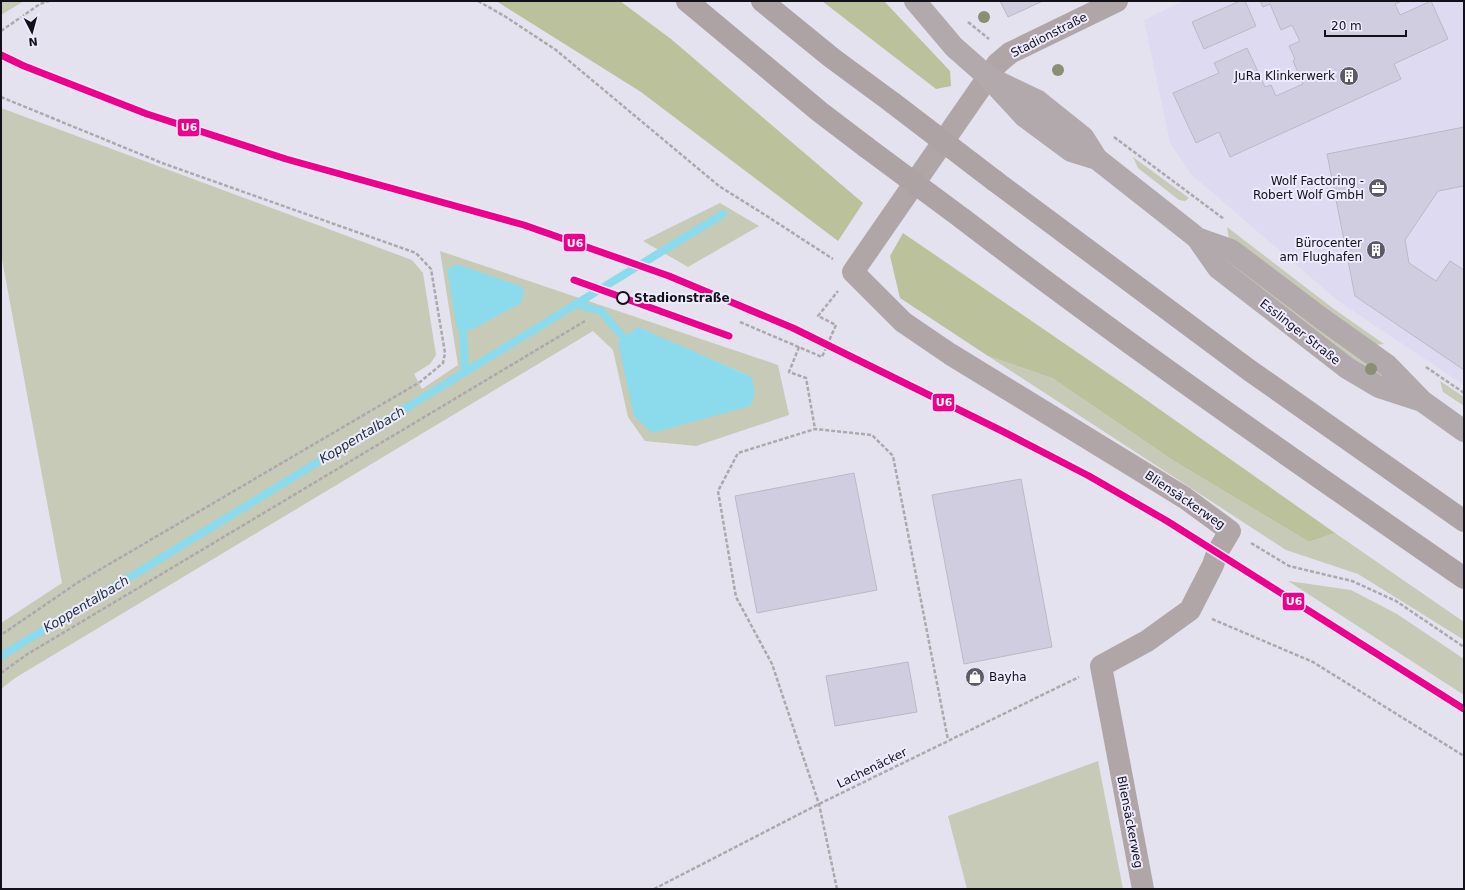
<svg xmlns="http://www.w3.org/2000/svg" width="1465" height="890" font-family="'DejaVu Sans',sans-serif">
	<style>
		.built { fill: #dedaf1 }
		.green { fill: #c6cab7; fill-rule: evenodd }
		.forest { fill: #bbc29b }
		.water { fill: #8cdbec }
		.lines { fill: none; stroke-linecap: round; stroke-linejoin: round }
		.stream { stroke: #8cdbec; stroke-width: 8 }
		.building { fill: #d0cde1; stroke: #bbb9c4 }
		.path { stroke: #aea8ad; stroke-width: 2.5; stroke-dasharray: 4 2; stroke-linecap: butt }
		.minor { stroke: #b1a6a7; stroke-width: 22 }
		.major { stroke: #b1a9ac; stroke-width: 22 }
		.highway { stroke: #ada2a4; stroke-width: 22 }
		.highway-bridge { stroke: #ada2a4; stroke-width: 22 }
		.rail-1-casing { stroke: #eeebfe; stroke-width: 10 }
		.rail-1 { stroke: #ec008c; stroke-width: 7 }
		.tree { fill: #8b8e73 }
		.stop-dot { fill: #eeebfe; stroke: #121119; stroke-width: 2 }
		.labels { text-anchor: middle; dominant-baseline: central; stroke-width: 4; stroke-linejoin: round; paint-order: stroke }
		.street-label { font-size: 12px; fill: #121119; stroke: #eeebfe }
		.poi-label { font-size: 12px; fill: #121119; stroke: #eeebfe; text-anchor: end }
		.stop-label { font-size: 12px; font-weight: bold; fill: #121119; stroke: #eeebfe; text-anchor: start }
		.water-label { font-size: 13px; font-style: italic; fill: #192d31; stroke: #eeebfe }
		.line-badge { stroke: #eeebfe; stroke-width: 1.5 }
		.badge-label { font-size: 11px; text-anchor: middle; font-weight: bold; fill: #fff }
	</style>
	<rect width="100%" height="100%" fill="#e4e2ef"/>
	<path class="built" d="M1183,1h281v384l-127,-85 -146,-126 -21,-31 -26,-123z"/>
	<path class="green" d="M1,1h23l-23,14z
		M1,108l411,152 11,13 13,82 -6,9 -16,10 8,15 36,-24 -18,-114 338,114 11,50 -93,31 -51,-5 -17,-24 -15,-67 -20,-19 -578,347 -14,11v-66l61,-40 -61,-329zM638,328l114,49 -134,-35z
		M1133,157l56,41 -4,3 -6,-1 -41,-32z
		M720,203l39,23 -71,41 -45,-26z
		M1227,227l107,82 50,35 -10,1 -145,-106z
		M1219,251l163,121 -3,5h-4l-158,-119z
		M988,356l64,22 122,83 135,81 26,-9 129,89v18l-106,-66 -72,-24z
		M1440,381l24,16v9l-21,-14z
		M1288,581l63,9 46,24 67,45v36z
		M1098,761l25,128h-156l-19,-73z"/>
	<path class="forest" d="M496,1h124l51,38 192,164 -25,38 -197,-149z
		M822,1h62l66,70 1,15 -15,3z
		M903,233l222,152 210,148 -26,9 -135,-81 -122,-83 -64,-22 -88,-58 -10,-42z"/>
	<path class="water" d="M457,264l66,23 1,7 -3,9 -50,27 -14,-1 -10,-60z
		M638,327l114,50 3,18 -5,11 -98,27 -18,-17 -16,-74z"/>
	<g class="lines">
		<path class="stream" d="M576,304l25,7 23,27
			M463,330l2,42
			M1,656l722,-442"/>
	</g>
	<path class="building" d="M1000,1h43l-35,16z
		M1240,1h5l11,25 -52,23 -12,-27z
		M1260,1h142l-7,3 5,11 31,-14 17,38 -54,25 7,15 -171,78 -11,-25 -23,11 -23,-50 46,-20 -5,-10 33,-15 18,39 6,-2 5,11 27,-12 -10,-23 2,-2 -6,-13 11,-5 -8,-16 -11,5 -11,-26 -7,3z
		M1464,127v59l-26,5 -33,49 4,23 27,18 14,-20 14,9v100l-109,-74 -28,-142z
		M854,473l23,117 -120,23 -22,-117z
		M1021,479l31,168 -88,17 -32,-169z
		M908,662l9,50 -82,14 -9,-50z"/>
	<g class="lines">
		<path class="path" d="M478,1l28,16 50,33 163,136 43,27 71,46
			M968,22l21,17
			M1,31l39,-27 9,-3
			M1,97l161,66 254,90 15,16 14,84 -2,10 -23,19 -343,201 -76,52
			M1114,137l110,82
			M740,322l82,35 14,-32 -18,-9 20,-25
			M799,347l-10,25 17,6 9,51
			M1426,367l38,26
			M1251,543l38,23 63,15 44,20 68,46
			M1212,619l101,43 151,94
			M1,673l25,-18 559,-334
			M654,889l165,-85 260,-127
			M837,889l-18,-85 -47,-140 -36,-67 -18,-106 20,-38 77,-24 57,6 21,21 55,284"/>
		<path class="minor" d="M1117,1l-107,52 -13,11 -144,208 50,50 47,32 235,144 45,33 -13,22 -4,12 -23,45 -43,31 -46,25 42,223"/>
		<path class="major" d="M915,1l39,46 34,30 37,40 46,34 26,8
			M988,77l50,24 45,36 14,22 94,74 6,5 34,12 90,68 66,47 35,36 42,30
			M1197,238l21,30 129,100 32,19 40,13"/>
		<path class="highway" d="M687,1l133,111 46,35
			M762,1l70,57 61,45
			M995,181l254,189 215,151
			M963,219c163,125 332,242 501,359"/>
		<path class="highway-bridge" d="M893,103l102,78
			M866,147l97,72"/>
		<g class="rail-1-casing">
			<path id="rail-1" d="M1,55l23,11 123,48 139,45 238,66 145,51 124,52 209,103 87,45 78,45 297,188
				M574,280l155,56"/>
		</g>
		<use href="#rail-1" class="rail-1"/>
	</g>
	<g class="tree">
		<circle cx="984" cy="17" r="6"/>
		<circle cx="1058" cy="70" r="6"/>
		<circle cx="1371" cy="369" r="6"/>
	</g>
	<defs>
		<g id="building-disc" transform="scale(1)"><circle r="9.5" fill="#5c5a64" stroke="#eeebfe"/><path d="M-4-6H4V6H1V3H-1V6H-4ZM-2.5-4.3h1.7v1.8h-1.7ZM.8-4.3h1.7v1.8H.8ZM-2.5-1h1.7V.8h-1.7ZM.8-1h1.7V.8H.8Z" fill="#fff"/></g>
		<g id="office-disc" transform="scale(1)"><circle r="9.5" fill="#5c5a64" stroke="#eeebfe"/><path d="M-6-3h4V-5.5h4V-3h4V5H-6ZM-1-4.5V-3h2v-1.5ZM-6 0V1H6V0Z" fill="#fff"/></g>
		<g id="shop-disc" transform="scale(1)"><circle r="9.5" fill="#5c5a64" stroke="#eeebfe"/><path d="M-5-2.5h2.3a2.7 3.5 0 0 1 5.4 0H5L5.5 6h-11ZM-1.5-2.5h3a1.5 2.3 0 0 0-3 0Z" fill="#fff"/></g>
	</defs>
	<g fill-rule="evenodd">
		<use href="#building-disc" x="1349" y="76"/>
		<use href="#office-disc" x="1378" y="188"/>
		<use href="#building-disc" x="1376" y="250"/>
		<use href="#shop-disc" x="975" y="677"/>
	</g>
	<circle class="stop-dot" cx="623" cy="298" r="6"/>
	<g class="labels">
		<g class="street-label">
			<text transform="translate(1049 35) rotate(-27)">Stadionstraße</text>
			<text transform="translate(1300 332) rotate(38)">Esslinger Straße</text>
			<text transform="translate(1185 500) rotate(34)">Bliensäckerweg</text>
			<text transform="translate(872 768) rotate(-26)">Lachenäcker</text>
			<text transform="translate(1130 822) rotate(79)">Bliensäckerweg</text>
		</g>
		<g class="poi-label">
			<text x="1335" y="76">JuRa Klinkerwerk</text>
			<text x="1364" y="181">Wolf Factoring -<tspan x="1364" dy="14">Robert Wolf GmbH</tspan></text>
			<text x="1362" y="243">Bürocenter<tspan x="1362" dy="14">am Flughafen</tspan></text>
			<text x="989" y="677" text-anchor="start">Bayha</text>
		</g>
		<g class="stop-label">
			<text x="634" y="298">Stadionstraße</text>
		</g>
		<g class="water-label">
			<text transform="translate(362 435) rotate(-31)">Koppentalbach</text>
			<text transform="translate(86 604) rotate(-31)">Koppentalbach</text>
		</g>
	</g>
	<g class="line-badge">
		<rect x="177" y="118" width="23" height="19" rx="4" fill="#ec008c"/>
		<rect x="563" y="233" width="23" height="19" rx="4" fill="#ec008c"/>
		<rect x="932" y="393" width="23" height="19" rx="4" fill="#ec008c"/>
		<rect x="1282" y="592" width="23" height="19" rx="4" fill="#ec008c"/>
	</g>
	<g class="badge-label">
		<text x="189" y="131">U6</text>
		<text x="575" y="247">U6</text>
		<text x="944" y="406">U6</text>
		<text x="1294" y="605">U6</text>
	</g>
	<rect width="1465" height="890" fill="none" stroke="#121119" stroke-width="4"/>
	<g transform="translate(32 32) rotate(174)" stroke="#eeebfe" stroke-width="3" paint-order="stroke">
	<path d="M0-3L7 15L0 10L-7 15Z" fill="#121119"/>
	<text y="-6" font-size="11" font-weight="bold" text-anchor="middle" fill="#121119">N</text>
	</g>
	<path d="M1325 30v6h81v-6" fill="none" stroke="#121119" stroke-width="2"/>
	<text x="1331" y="30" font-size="12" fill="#121119" stroke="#eeebfe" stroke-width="3" paint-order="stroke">20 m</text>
</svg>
